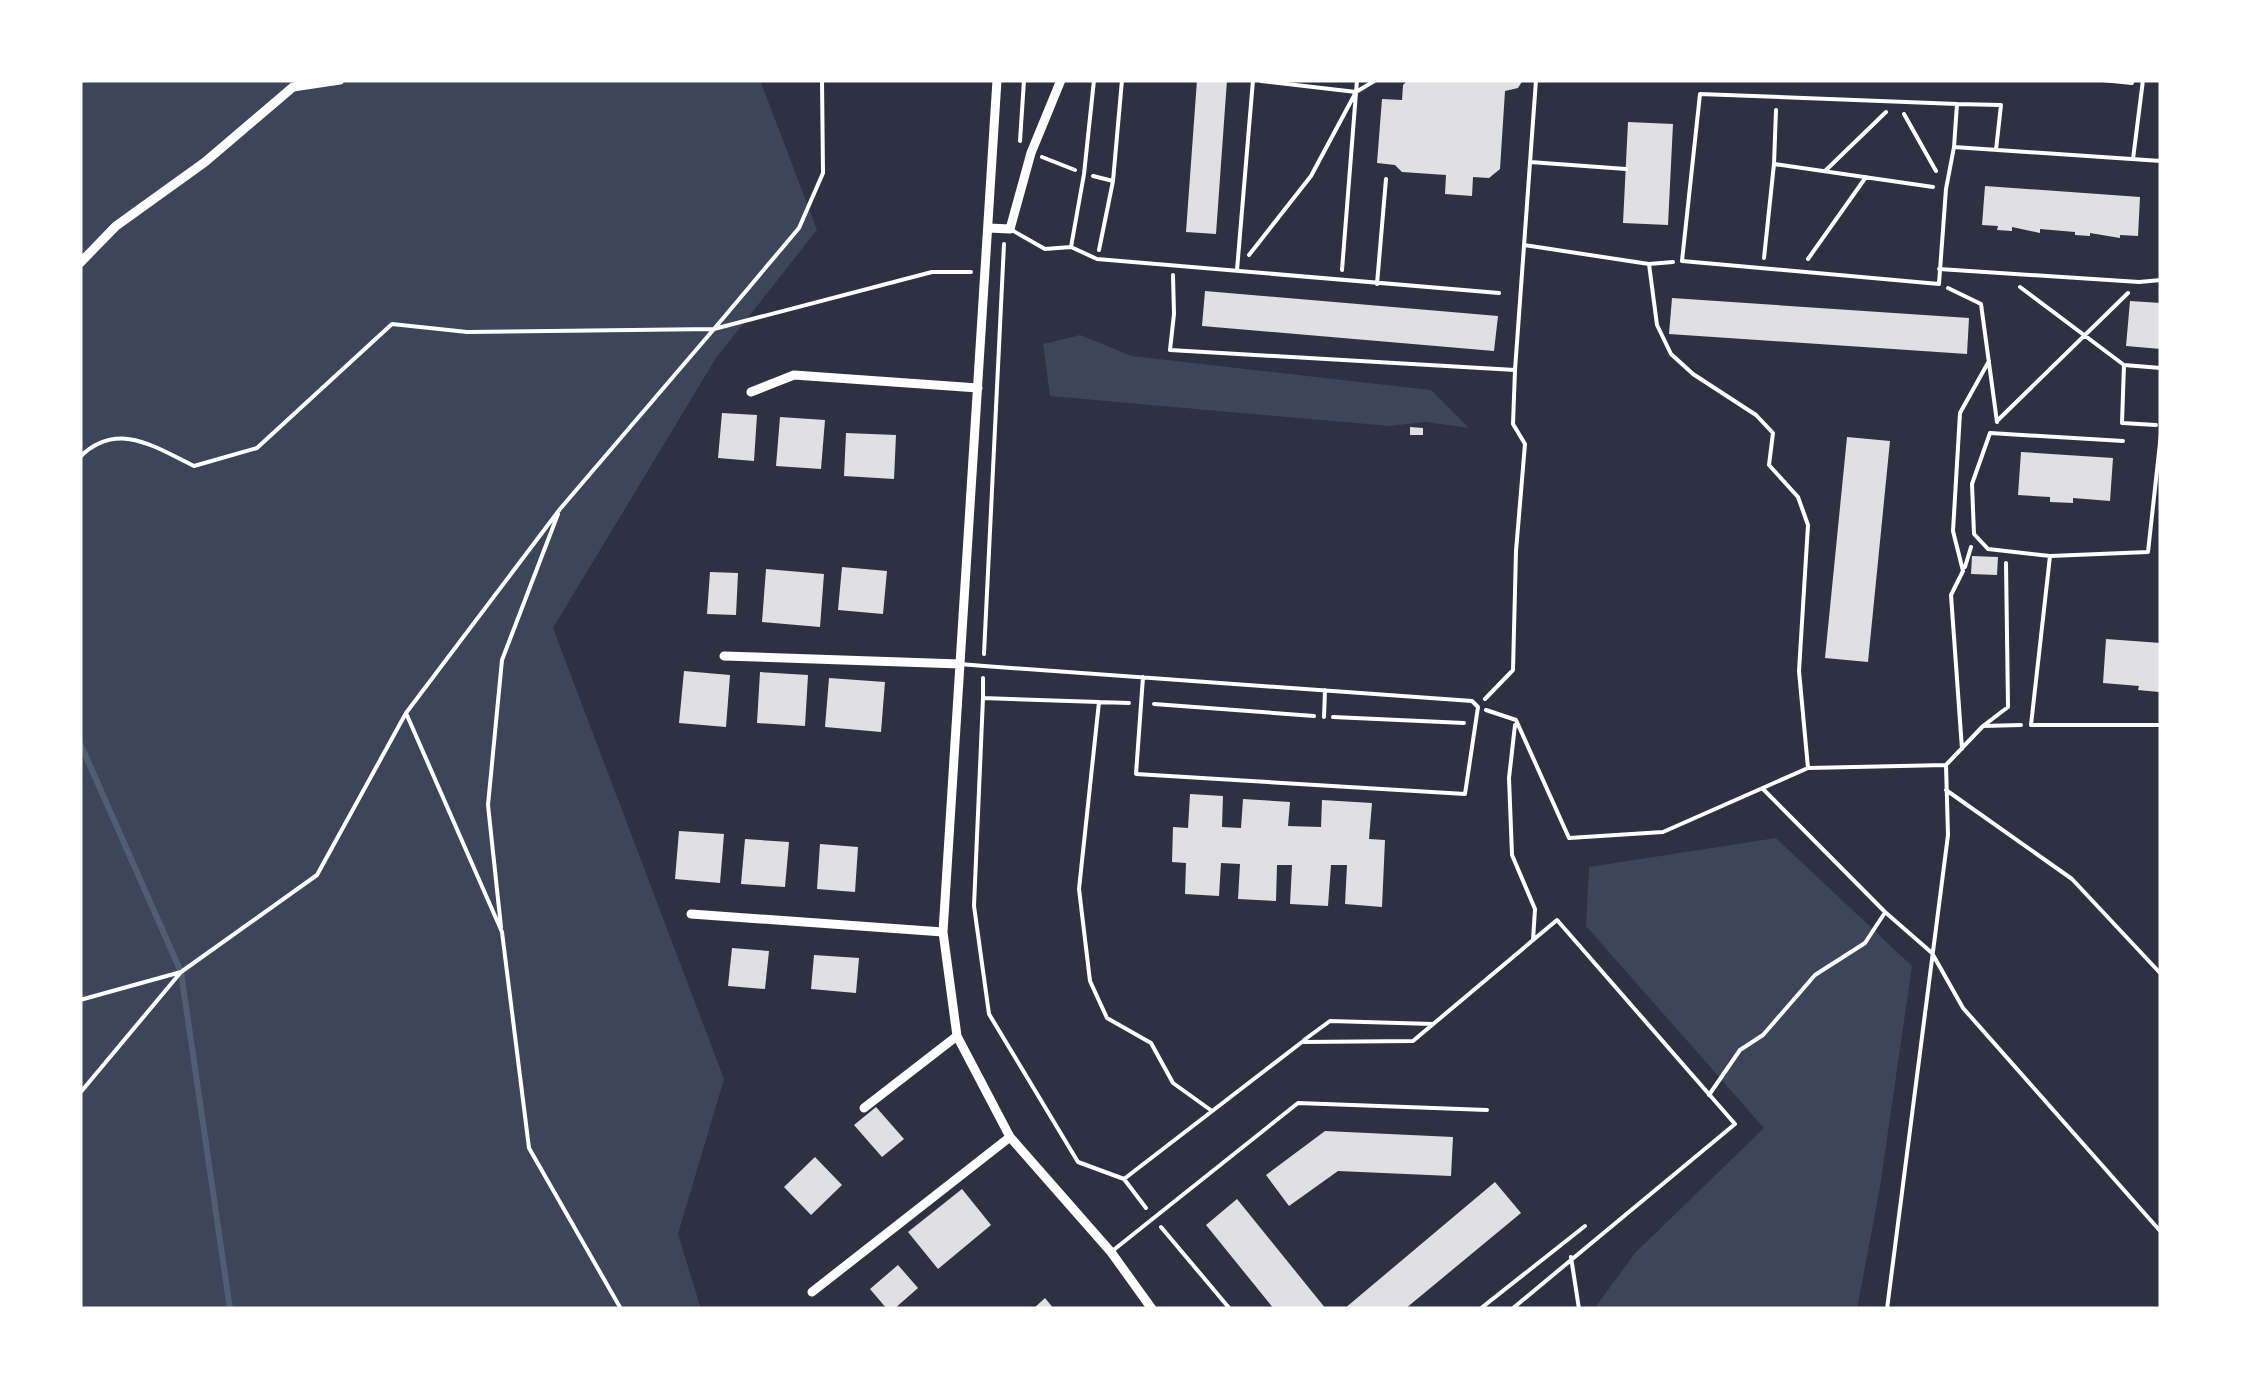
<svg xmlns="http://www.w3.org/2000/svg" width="2241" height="1389" font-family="'DejaVu Sans',sans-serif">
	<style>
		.green { fill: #3c4559 }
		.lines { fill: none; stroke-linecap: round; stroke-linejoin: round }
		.stream { stroke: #4f5d75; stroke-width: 6 }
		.building { fill: #e0e0e3 }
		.path { stroke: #fff; stroke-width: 4 }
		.service { stroke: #fff; stroke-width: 4 }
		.minor { stroke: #fff; stroke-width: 9 }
	</style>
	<rect width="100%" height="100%" fill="#2d3142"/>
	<path class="green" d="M80,80h680l57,150 -101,128 -163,270 171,451 -46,155 23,75h-621z
		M1080,335l52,21 299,34 38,38 -43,-6 -37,4 -339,-30 -7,-52z
		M1776,838l136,128 -32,221 -23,122h-263l41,-56 129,-125 -178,-202 3,-59z"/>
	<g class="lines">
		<path class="stream" d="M80,743l101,229 49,337"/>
	</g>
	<path class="building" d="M1197,80h30l-11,154 -30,-2z
		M1408,80h115l-5,8 -13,3 -5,78 -11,9 -16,-1 -1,19 -27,-2 1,-19 -44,-3 -7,-7 -18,-2 5,-64 20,1 1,-15z
		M1628,122l45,2 -5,101 -45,-2z
		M1985,186l155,11 -2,39 -18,-1v3l-30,-5v3l-15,-1v-3l-35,-3v4l-28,-6v4l-15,-1 1,-4 -16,-1z
		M1205,291l293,25 -4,35 -292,-25z
		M1672,298l297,20 -2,36 -298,-20z
		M2130,301l31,2v46l-35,-3z
		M722,413l35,2 -3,46 -36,-3z
		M780,417l45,3 -4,49 -45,-3z
		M1410,427l13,1v7h-13z
		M846,433l50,2 -2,44 -50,-3z
		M1847,437l43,4 -22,221 -43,-4z
		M2021,452l92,6 -3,43 -37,-3v5l-23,-1v-5l-32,-2z
		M1972,556l26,1 -1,18 -26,-1z
		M842,567l45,4 -4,43 -45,-4z
		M766,569l58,5 -4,53 -58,-5z
		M710,572l28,1 -2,42 -29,-1z
		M2106,639l55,4 -2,49 -21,-2 1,-4 -36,-3z
		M684,671l46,4 -4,52 -47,-4z
		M760,672l48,3 -3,51 -48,-3z
		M829,678l56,4 -4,50 -56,-5z
		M1190,794l33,2 -1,31 19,1 2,-29 47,3 -2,24 33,1 1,-27 50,3 -3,36 16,1 -3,67 -37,-3 2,-39h-16l-3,41 -38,-2 2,-39h-15l-1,36 -38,-2 2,-35 -19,-1 -2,33 -34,-2 1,-31 -14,-1 1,-35 15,1z
		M679,831l45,3 -4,49 -45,-4z
		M745,839l44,3 -4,45 -44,-3z
		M820,844l38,3 -3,45 -38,-3z
		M732,948l37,3 -4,38 -37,-3z
		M814,955l45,3 -3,35 -45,-4z
		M876,1107l28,32 -22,18 -28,-32z
		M1325,1131l128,6 -2,39 -113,-5 -49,35 -23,-31z
		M815,1157l27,28 -31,30 -27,-28z
		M1495,1182l26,31 -116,96h-61z
		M962,1189l29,36 -53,44 -30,-37z
		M1237,1199l89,110h-52l-68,-84z
		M898,1265l20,23 -24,21h-7l-17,-20z
		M1045,1298l9,11h-21z"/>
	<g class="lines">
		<path class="path" d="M2102,80l30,3
			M1261,81l95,11
			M1776,110l-2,54 159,23
			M1904,114l32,57
			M1020,141l4,-61
			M1042,157l33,13
			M1530,162l96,7
			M1825,171l61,-59
			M1093,176l20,5
			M1524,245l125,19 24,-2
			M1099,250l14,-69 9,-101
			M1249,255l62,-79 45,-84 20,-12
			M1764,258l10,-94
			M1808,259l58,-82
			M1649,264l8,61 14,29 22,20 63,41 17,18 -4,32 29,32 10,28 -9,146 9,97
			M1342,270l15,-190
			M1173,275l1,39 -4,36 345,20
			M2020,287l104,78
			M1948,288l33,16 16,118
			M1998,420l130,-127
			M2122,423l2,-58 37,3
			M2122,423l34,2
			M80,457c37,-37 75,-10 114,9l63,-18 135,-124 75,8 247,-3 85,-101 24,-55 -1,-93
			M1965,567l6,-20
			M984,654l20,-410
			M983,678v20l146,5
			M983,698l-9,208 15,108 89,148 46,17 22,29
			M1485,699l28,-29 3,-119 9,-107 -12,-20 2,-54 21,-290
			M1099,702l-20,187 11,92 17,37 44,25 22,40 39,28
			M1154,704l160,12
			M1486,710l30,10 53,118 94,-6 145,-64 138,-3
			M406,713l96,219 27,216 92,161
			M1333,717l131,6
			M1515,725l-6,53 3,77 23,54 -2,31
			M1983,726l25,-19 -2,-144
			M1962,749l-11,-154 12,-24 -10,-40 7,-118 29,-52
			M1763,789l122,123 47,41 31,55 198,224
			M1946,790l126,89 89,95
			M501,927l-13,-122 14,-145 56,-146
			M80,1000l101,-28
			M1304,1040l26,-19 103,3
			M80,1093l101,-121 136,-97 89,-162 154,-204 154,-180 218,-57h39
			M1709,1095l31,-45 23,-15 52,-60 50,-32 19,-29
			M1124,1179l178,-137 111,-1 144,-121 178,204 -223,185
			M1161,1227l69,82
			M1571,1257l8,52
			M1887,1309l61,-474 -2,-70 37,-39 38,-1"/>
		<path class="service" d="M1957,104l44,1 -5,45
			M1954,147l-8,42 -7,95 -257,-23 18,-167 257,10 -3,43 207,14
			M2133,159l10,-79
			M1010,229l35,20 26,-2 13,-73 10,-94
			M1071,247l26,12 402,34
			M1939,269l200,13 22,-2
			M1237,270l16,-190
			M1377,284l9,-105
			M2161,434l-13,118 -98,4 -19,169h130
			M2050,556l-62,-7 -14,-15 -2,-50 18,-51 133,8
			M960,664l24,2 488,35 6,6 -13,87 -329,-20 7,-97
			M1324,717l1,-27
			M1111,1252l187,-149 189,7
			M1480,1309l105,-83"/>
		<path class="minor" d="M997,80l-54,852 14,104 53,101 101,115 41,57
			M989,228l21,1 21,-76 30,-73
			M80,263l36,-37 89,-64 88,-75 47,-7
			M751,392l43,-17 184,13
			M724,656l236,8
			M691,914l252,18
			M864,1108l93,-72
			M812,1292l198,-155"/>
	</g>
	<rect width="2241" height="1389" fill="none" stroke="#ffffff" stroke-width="165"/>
</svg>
